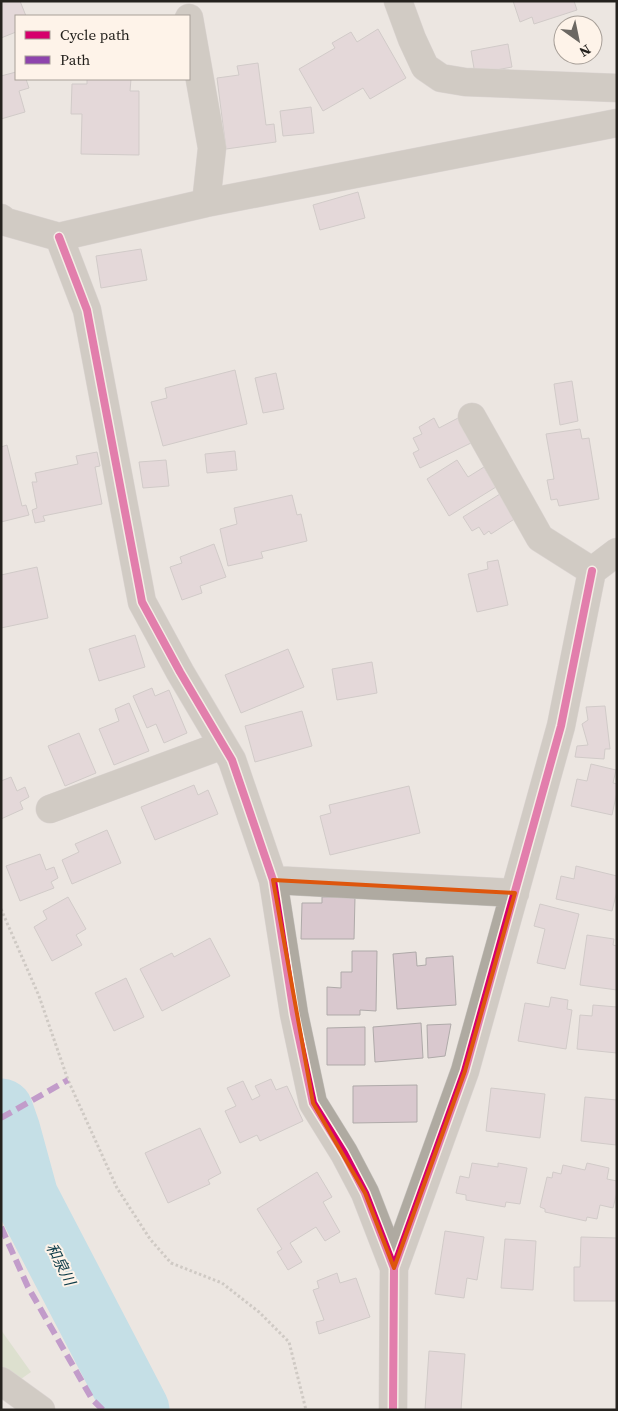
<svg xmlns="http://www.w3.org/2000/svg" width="618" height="1411" font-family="'Source Serif 4','Noto Sans JP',serif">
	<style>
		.green { fill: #cadab9 }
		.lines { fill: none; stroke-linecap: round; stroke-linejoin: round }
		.river { stroke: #94d7ec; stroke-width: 65 }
		.building { fill: #d9c8ce; stroke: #afaaa9 }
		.minor-casing { stroke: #c7c3bf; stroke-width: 29 }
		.path { stroke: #aba8a0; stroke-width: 3; stroke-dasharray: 2.5 2.5; stroke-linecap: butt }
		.minor { stroke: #afaaa1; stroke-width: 28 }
		.quiet { stroke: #8e44ad; stroke-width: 6; stroke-dasharray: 12 6; stroke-linecap: butt }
		.cycleway-casing { stroke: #fef3e9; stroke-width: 11 }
		.cycleway { stroke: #d6006c; stroke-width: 8 }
		.marked { fill: none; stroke: #de560d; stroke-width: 4; stroke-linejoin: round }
		.labels { text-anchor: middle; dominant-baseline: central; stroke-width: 4; stroke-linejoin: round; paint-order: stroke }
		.water-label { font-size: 15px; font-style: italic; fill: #0b3a47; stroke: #fef3e9 }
	</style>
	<rect width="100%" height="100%" fill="#ece6e1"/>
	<path class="green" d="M1,1330l30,42 -30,21z"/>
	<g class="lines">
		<path class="river" d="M1,1111l7,20 18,66 111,213"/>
	</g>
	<path class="building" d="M1,1h19l6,15h-10v16l-15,6z
		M513,1h61l3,9 -43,14 -2,-7 -12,5z
		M378,29l28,49 -36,21 -7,-11 -40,23 -24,-42 36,-21 -3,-5 19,-11 6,10z
		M508,44l4,23 -37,7 -4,-23z
		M258,63l8,62 8,-1 2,18 -50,7 -9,-71 22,-3 -2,-9z
		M16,72v7h12h-2l3,9 -10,3 6,21 -24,7v-43z
		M87,79h44l-1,12h9v64l-58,-1 1,-40h-11l1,-30h15z
		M311,107l3,26 -31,3 -3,-25z
		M358,192l7,26 -45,12 -7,-25z
		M141,249l6,31 -46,8 -5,-32z
		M235,370l12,54 -84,22 -12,-44 16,-4 -2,-10z
		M276,373l8,36 -21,4 -8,-35z
		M572,381l6,40 -18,4 -6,-41z
		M460,417l13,25 -53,26 -7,-15 6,-3 -6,-12 9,-4 -3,-7 15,-9 5,10z
		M580,429l2,10 7,-1 10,61 -40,7 -2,-7 -6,1 -4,-20 7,-1 -8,-45z
		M7,445l15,61 4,-1 3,10 -28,7v-75z
		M235,451l2,19 -30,3 -2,-19z
		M97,452l3,14 -5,1 7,37 -59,12 2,5 -10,2 -3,-13 5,-2 -5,-26h5l-2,-9 43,-9 -2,-8z
		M166,460l3,26 -26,2 -4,-26z
		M457,460l11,17 16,-10 12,20 -47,29 -22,-37z
		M500,494l16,24 -25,16 -2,-3 -5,4 -5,-8 -7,4 -9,-14z
		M292,495l5,20 4,-1 6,27 -46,11 2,6 -35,8 -8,-37 17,-5 -3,-16z
		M214,544l12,33 -26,9 2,7 -20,7 -12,-33 12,-4 -2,-6z
		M498,560l10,45 -31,7 -9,-38 20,-5 -1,-7z
		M37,567l11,51 -47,10v-53z
		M135,635l10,32 -46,14 -10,-32z
		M288,649l16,38 -63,26 -16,-38z
		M372,662l5,31 -40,7 -5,-31z
		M152,688l3,8 14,-6 18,43 -23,10 -8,-19 -9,4 -14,-32z
		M129,703l20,48 -35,14 -15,-36 20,-8 -4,-12z
		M605,706l5,43h-5l-1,10 -29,-2 2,-11 11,-1 -6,-21 6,-4 -2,-13z
		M302,711l10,35 -57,16 -10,-36z
		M79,733l17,40 -31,13 -17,-40z
		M591,764l25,6 -3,13 4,1v8l-5,23 -41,-9 6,-27 10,2z
		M11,777l6,14 8,-4 4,10 -9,5 3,7 -22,10v-38z
		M194,785l4,10 10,-5 10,24 -63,26 -14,-33z
		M409,786l11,47 -90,22 -10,-39 11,-3 -2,-8z
		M107,830l14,33 -49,21 -10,-24 17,-8 -4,-8z
		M40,854l6,16 8,-3 4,11 -7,4 3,6 -34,13 -14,-35z
		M576,866l41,10v15l-5,20 -56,-12 5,-23 13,3z
		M68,897l18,32 -10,6 6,10 -30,16 -18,-34 13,-8 -4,-8z
		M322,897h33l-1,42h-53l1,-36h20z
		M540,904l39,10 -14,55 -28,-6 8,-34 -11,-3z
		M587,935l27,4 -1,6 4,1v44l-37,-5z
		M210,938l20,38 -68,35 -22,-42 32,-16 2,4z
		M352,951h25l-1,60 -16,-1v5h-33v-28l14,1v-16h11z
		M416,952l1,14 9,-1v-7l27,-2 3,49 -59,4 -4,-55z
		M126,978l18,39 -30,14 -19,-38z
		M551,997l17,3 -1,9 5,1 -6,39 -48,-8 7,-38 24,4z
		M593,1005l24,2v46l-40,-4 3,-34 12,1z
		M421,1023l2,35 -48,4 -2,-35z
		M451,1024l-6,32 -17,2 -1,-33z
		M365,1027v38h-38v-37z
		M271,1079l5,11 11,-4 16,35 -43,20 -3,-6 -17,8 -15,-32 11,-5 -9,-18 16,-7 9,19 8,-4 -5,-10z
		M417,1085v37l-64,1v-37z
		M491,1088l54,6 -5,44 -54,-7z
		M585,1097l32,3 -1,45 -35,-4z
		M200,1128l21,45 -13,7 2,4 -42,19 -23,-50z
		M472,1163l26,4v-4l29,5 -7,36 -14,-2 -1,5 -39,-7v-5l-10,-2 4,-17 9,2z
		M587,1163l22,5 -2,11 10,2v11l-4,16 -13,-3 -3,14 -10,-2 -1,4 -41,-9v-3l-5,-2 7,-30 5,1 1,-6 8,2 2,-9 22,5z
		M317,1172l15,25 -9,5 17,30 -15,9 -9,-14 -26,16 12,19 -14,8 -11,-18 5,-3 -25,-40z
		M445,1231l39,6 -7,43 -10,-2 -3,20 -29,-4z
		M581,1237l36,1 -1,63h-42v-34h6z
		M505,1239l31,2 -3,49 -32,-2z
		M337,1273l3,10 16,-5 14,39 -51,17 -3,-12 8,-2 -11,-30 6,-2 -2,-7z
		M429,1351l36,3 -4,56h-36z"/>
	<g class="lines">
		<g class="minor-casing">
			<path id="minor" d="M398,1l14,38 13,28 16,11 24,4 152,6
				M189,18l23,130 -6,55
				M1,218l5,4 53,15 147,-34 411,-80
				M59,237l28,73 55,292 38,70 52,88 41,120 21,134 19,89 31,50 21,40 29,75
				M472,417l68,121 52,33 25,-19
				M50,809l173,-64
				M273,880l242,13
				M1,1381l40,29
				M393,1410l1,-142 71,-197 96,-345 31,-155"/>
		</g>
		<path class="path" d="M1,909l38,87 29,84 49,108 33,51 21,24 51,20 37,29 30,30 17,68"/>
		<use href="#minor" class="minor"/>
		<path class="quiet" d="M1,1118l67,-38
			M1,1227l27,60 64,112 11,11"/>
		<g class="cycleway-casing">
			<path id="cycleway" d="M59,237l28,73 55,292 38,70 52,88 41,120 21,134 19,89 31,50 21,40 29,75
				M393,1410l1,-142 71,-197 96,-345 31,-155"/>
		</g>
		<use href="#cycleway" class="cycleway"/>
	</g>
	<path d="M0 0H618V1411H0ZM273,880l242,13 -50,178 -71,197 -29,-75 -52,-90z" fill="#ece6e1" fill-opacity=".55" fill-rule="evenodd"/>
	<path class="marked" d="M273,880l242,13 -50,178 -71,197 -29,-75 -52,-90z"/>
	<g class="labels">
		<g class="water-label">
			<text transform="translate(61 1264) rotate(63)">和泉川</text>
		</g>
	</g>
	<rect width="618" height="1411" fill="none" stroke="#25221e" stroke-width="5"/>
	<rect x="15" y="15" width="175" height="65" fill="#fef3e9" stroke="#a79f98"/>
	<rect x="25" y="31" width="25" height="8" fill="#d6006c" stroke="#a79f98"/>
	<text x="60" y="40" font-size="15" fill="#25221e">Cycle path</text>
	<rect x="25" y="56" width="25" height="8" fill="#8e44ad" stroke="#a79f98"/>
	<text x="60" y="65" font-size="15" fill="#25221e">Path</text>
	<g transform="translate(578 40) rotate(147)"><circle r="24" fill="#fef3e9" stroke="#a79f98"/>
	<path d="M0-4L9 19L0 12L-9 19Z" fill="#6b6762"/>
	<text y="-8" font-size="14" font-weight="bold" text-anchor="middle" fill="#25221e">N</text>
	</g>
</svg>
